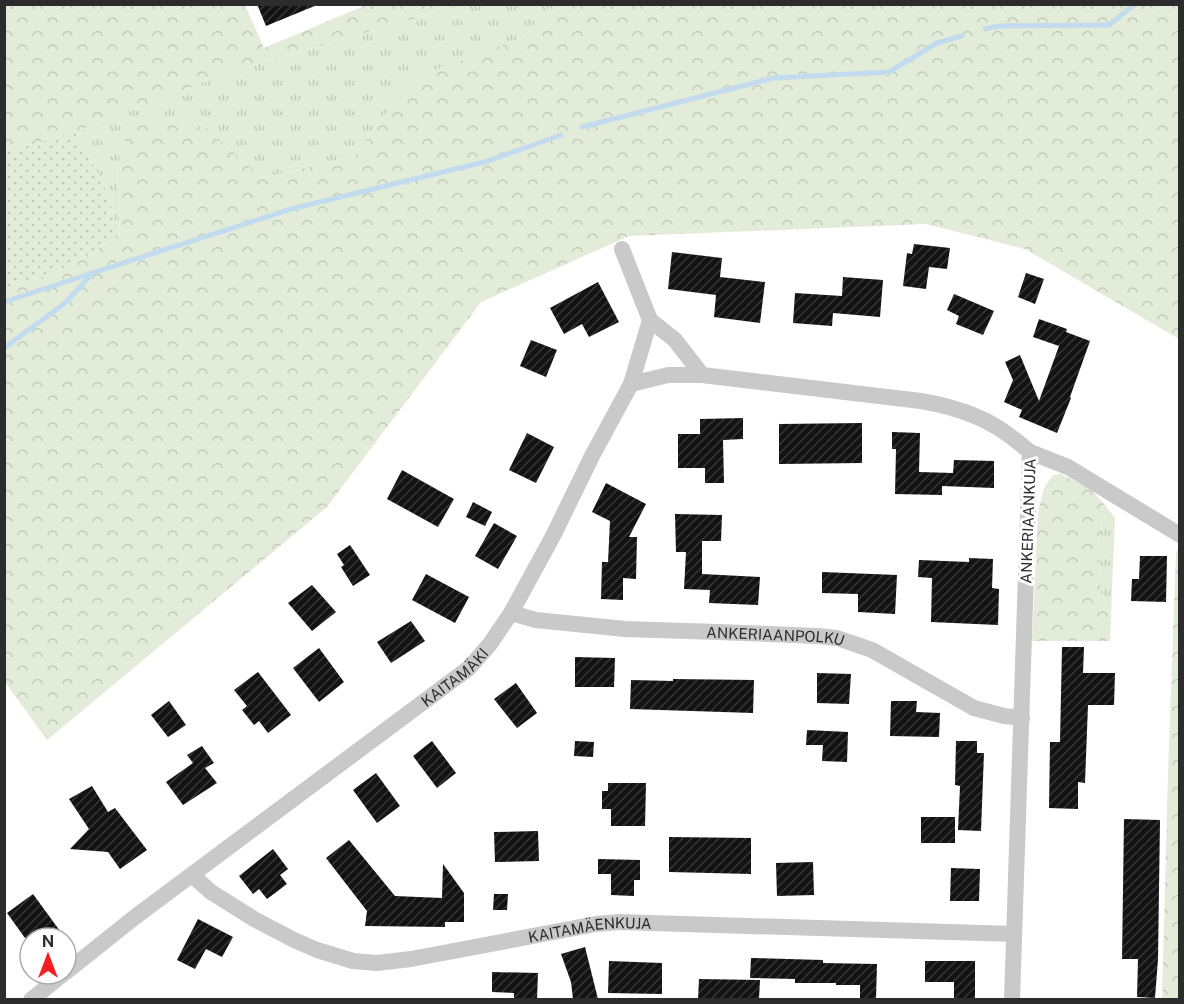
<svg xmlns="http://www.w3.org/2000/svg" width="1184" height="1004" font-family="'Public Sans',sans-serif">
	<style>
		.grass { fill: url(#grass-tufts) }
		.forest { fill: url(#forest-crowns) }
		.garden { fill: url(#garden-dots) }
		.lines { fill: none; stroke-linecap: round; stroke-linejoin: round }
		.stream { stroke: #c2dbee; stroke-width: 5 }
		.building { fill: url(#building-hatch) }
		.minor { stroke: #c9c9c9; stroke-width: 16 }
		.labels { text-anchor: middle; dominant-baseline: central; stroke-width: 6; stroke-linejoin: round; paint-order: stroke }
		.street-label { font-size: 15px; fill: #2c2c2c; stroke: #fff }
	</style>
	<defs>
		<pattern id="grass-tufts" width="24" height="20" patternUnits="userSpaceOnUse" patternTransform="scale(1.5)"><rect width="24" height="20" fill="#e2ecd8"/><path d="M3 7l-1-3M5 7V3M7 7l1-3M15 17l-1-3M17 17v-4M19 17l1-3" fill="none" stroke="#c2cbba"/></pattern>
		<pattern id="forest-crowns" width="20" height="18" patternUnits="userSpaceOnUse" patternTransform="scale(1.5)"><rect width="20" height="18" fill="#e2ecd8"/><path d="M2 6a3 3 0 1 1 6 0M12 15a3 3 0 1 1 6 0" fill="none" stroke="#c2cbba"/></pattern>
		<pattern id="garden-dots" width="8" height="8" patternUnits="userSpaceOnUse" patternTransform="scale(1.5)"><rect width="8" height="8" fill="#e2ecd8"/><path d="M2 2h.1M6 6h.1" fill="none" stroke="#c2cbba" stroke-width="1.8" stroke-linecap="round"/></pattern>
		<pattern id="building-hatch" width="6" height="6" patternUnits="userSpaceOnUse" patternTransform="scale(1.5)"><rect width="6" height="6" fill="#131313"/><path d="M-1 1l2-2M0 6l6-6M5 7l2-2" fill="none" stroke="#363636"/></pattern>
	</defs>
	<rect width="100%" height="100%" fill="#fff"/>
	<path class="grass" d="M462,5h89l-27,32 -112,42 -59,78 -91,21 -56,-50 -89,38 3,69 -17,-52 -28,-51 158,-61z
		M1104,504l11,14 -4,97 -10,-23 -3,-43z"/>
	<path class="forest" d="M4,5h241l19,43 102,-43h96l-229,66 -158,61 -33,10 -37,8z
		M551,5h628v334l-154,-90 -99,-25 -297,12 -148,66 -154,205 -280,233 -42,-58 -1,-393 63,-21 53,-33 -3,-69 12,-38 39,-10 38,10 56,50 91,-21 59,-78 112,-42z
		M1061,474l30,15 13,15 -6,45 3,43 10,23 -1,26h-78l6,-129 6,-24 9,-13z
		M1176,551h4v448l-18,1 6,-226z"/>
	<path class="garden" d="M75,132l28,51 17,52 -53,33 -62,21v-139l37,-8z"/>
	<g class="lines">
		<path class="stream" d="M985,29l13,-3 111,-1 26,-21
			M582,127l191,-49 116,-6 48,-29 25,-7
			M4,302l82,-27 205,-66 197,-48 73,-26
			M4,348l61,-45 27,-29"/>
	</g>
	<path class="building" d="M257,4h60v1l-51,21z
		M914,244l36,4 -3,21 -18,-2 -3,22 -23,-3 4,-33 5,1z
		M672,252l50,6 -2,19 45,5 -5,41 -46,-6 2,-22 -48,-6z
		M1026,273l18,6 -9,25 -17,-7z
		M843,277l40,3 -3,37 -47,-4 -1,13 -39,-3 2,-30 47,3z
		M598,282l21,40 -30,15 -7,-13 -18,10 -14,-26z
		M954,294l40,17 -11,24 -27,-11 3,-8 -12,-6z
		M1039,319l28,10 -1,3 24,9 -20,56 1,1 -14,35 -38,-16 3,-7 -18,-8 9,-22 -8,-18 15,-7 19,46 20,-55 -26,-9z
		M531,340l26,10 -11,27 -26,-11z
		M743,418v21l-20,1 1,43h-19v-15h-27v-34h22v-15z
		M862,423v40l-83,1v-40z
		M892,432l28,1 -1,39 34,1 1,-13 40,1v27l-52,-2v9l-47,-1 1,-45h-4z
		M527,433l27,14 -18,36 -27,-13z
		M402,470l52,29 -16,28 -51,-28z
		M606,483l40,21 -17,33h8l-1,42 -13,-1v22l-22,-1 1,-37h6l2,-41 -18,-9z
		M473,502l19,10 -7,14 -19,-9z
		M675,514l47,1 -1,26h-19v33l58,3 -2,28 -49,-2 1,-13 -26,-1 2,-37h-10z
		M494,523l23,13 -19,33 -23,-13z
		M350,545l20,30 -17,11 -12,-19 3,-2 -7,-11z
		M1140,556h27l-1,46 -35,-1 1,-22h7z
		M969,558l24,1 -1,29 7,1 -1,36 -67,-3 1,-44 -14,-1 1,-17 50,2z
		M822,572l75,3 -2,39 -37,-2v-18l-36,-1z
		M426,574l43,23 -14,26 -43,-23z
		M312,585l24,27 -24,19 -24,-28z
		M411,621l14,20 -34,22 -14,-21z
		M1062,647h22l-1,26h32l-1,32h-26l-3,78 -7,-1v27l-29,-1 1,-66h10z
		M319,648l25,34 -25,20 -26,-34z
		M575,657l40,1 -1,29h-39z
		M258,672l33,43 -23,18 -9,-12 -5,4 -12,-15 5,-4 -13,-16z
		M817,673l34,1 -2,30 -32,-1z
		M673,679l81,1 -1,33 -123,-4 1,-29 42,1z
		M516,683l21,30 -20,15 -23,-29z
		M169,701l17,24 -18,12 -17,-22z
		M891,701h26l-1,11 24,1 -1,24 -49,-1z
		M807,730l41,2 -1,30 -25,-1 1,-16h-17z
		M432,741l24,32 -19,15 -24,-32z
		M575,741l19,1 -1,15 -19,-1z
		M956,741h21v12h7l-3,78 -23,-1 2,-44 -5,-1z
		M202,746l12,17 -9,5 12,15 -34,22 -17,-23 27,-19 -6,-8z
		M376,773l24,33 -23,17 -24,-33z
		M608,783h38l-1,43h-34v-17h-9v-18h6z
		M92,786l16,26 7,-4 32,42 -27,19 -12,-17 -38,-3 19,-20 -20,-30z
		M921,817h34v26h-34z
		M1124,819l36,1 -2,139 -3,39 -18,-1 1,-38h-16z
		M538,831l1,30 -44,1 -1,-30z
		M669,837l82,1v36l-82,-2z
		M349,840l46,56 47,2 1,-34 21,29v29h-19v5l-80,-1 2,-15 -41,-53z
		M273,849l15,20 -8,6 7,9 -20,15 -8,-10 -6,5 -14,-18z
		M598,859l42,1v20h-6v16l-23,-1v-21h-13z
		M813,862l1,33 -37,1 -1,-33z
		M951,868l29,1 -1,32h-29z
		M33,894l27,37 -10,7h-25l-18,-25z
		M494,894h14l-1,16h-14z
		M198,919l35,18 -11,20 -16,-8 -11,20 -18,-9z
		M585,947l13,52h-25l-2,-17 -10,-28z
		M751,958l72,2v3l54,1 -1,35h-16v-14h-24v-2h-41v-4l-45,-1z
		M609,961l53,2v31l-54,-1z
		M925,961h50v38h-21v-17h-29z
		M492,972l46,1 -1,26h-23v-6l-22,-1z
		M699,979l61,1 -1,19h-61z"/>
	<g class="lines">
		<g class="minor">
			<path d="M650,320l25,20 27,35"/>
			<path d="M631,384l37,-9h34l219,26c18,3 37,8 54,15 21,8 39,22 55,36l-18,548"/>
			<path d="M1030,452l38,15 112,68"/>
			<path id="s1" d="M511,613l25,7 89,9 92,3 101,4 19,2 35,12 102,58 30,8 18,2"/>
			<path id="s2" d="M192,875l19,17 43,27 40,21 23,10 36,11 24,2 34,-4 185,-35 23,-2 395,12"/>
			<path id="s3" d="M66,972l69,-55 334,-249 21,-24 21,-31 42,-77 39,-80 39,-72 19,-64 -28,-71"/>
			<path d="M31,1000l32,-26"/>
		</g>
	</g>
	<g class="labels">
		<g class="street-label">
			<text transform="translate(1028 521) rotate(-88)">ANKERIAANKUJA</text>
			<text stroke="none"><textPath href="#s1" startOffset="266">ANKERIAANPOLKU</textPath></text>
			<text stroke="none"><textPath href="#s3" startOffset="488">KAITAMÄKI</textPath></text>
			<text stroke="none"><textPath href="#s2" startOffset="424">KAITAMÄENKUJA</textPath></text>
		</g>
	</g>
	<rect width="1184" height="1004" fill="none" stroke="#2c2c2c" stroke-width="12"/>
	<g transform="translate(48 956)"><circle r="28" fill="#ffffff" stroke="#ababab" stroke-width="1.5"/>
	<path d="M0-4.5L10 22L0 15L-10 22Z" fill="#f31f25"/>
	<text y="-9" font-size="16" font-weight="bold" text-anchor="middle" fill="#2c2c2c">N</text>
	</g>
</svg>
